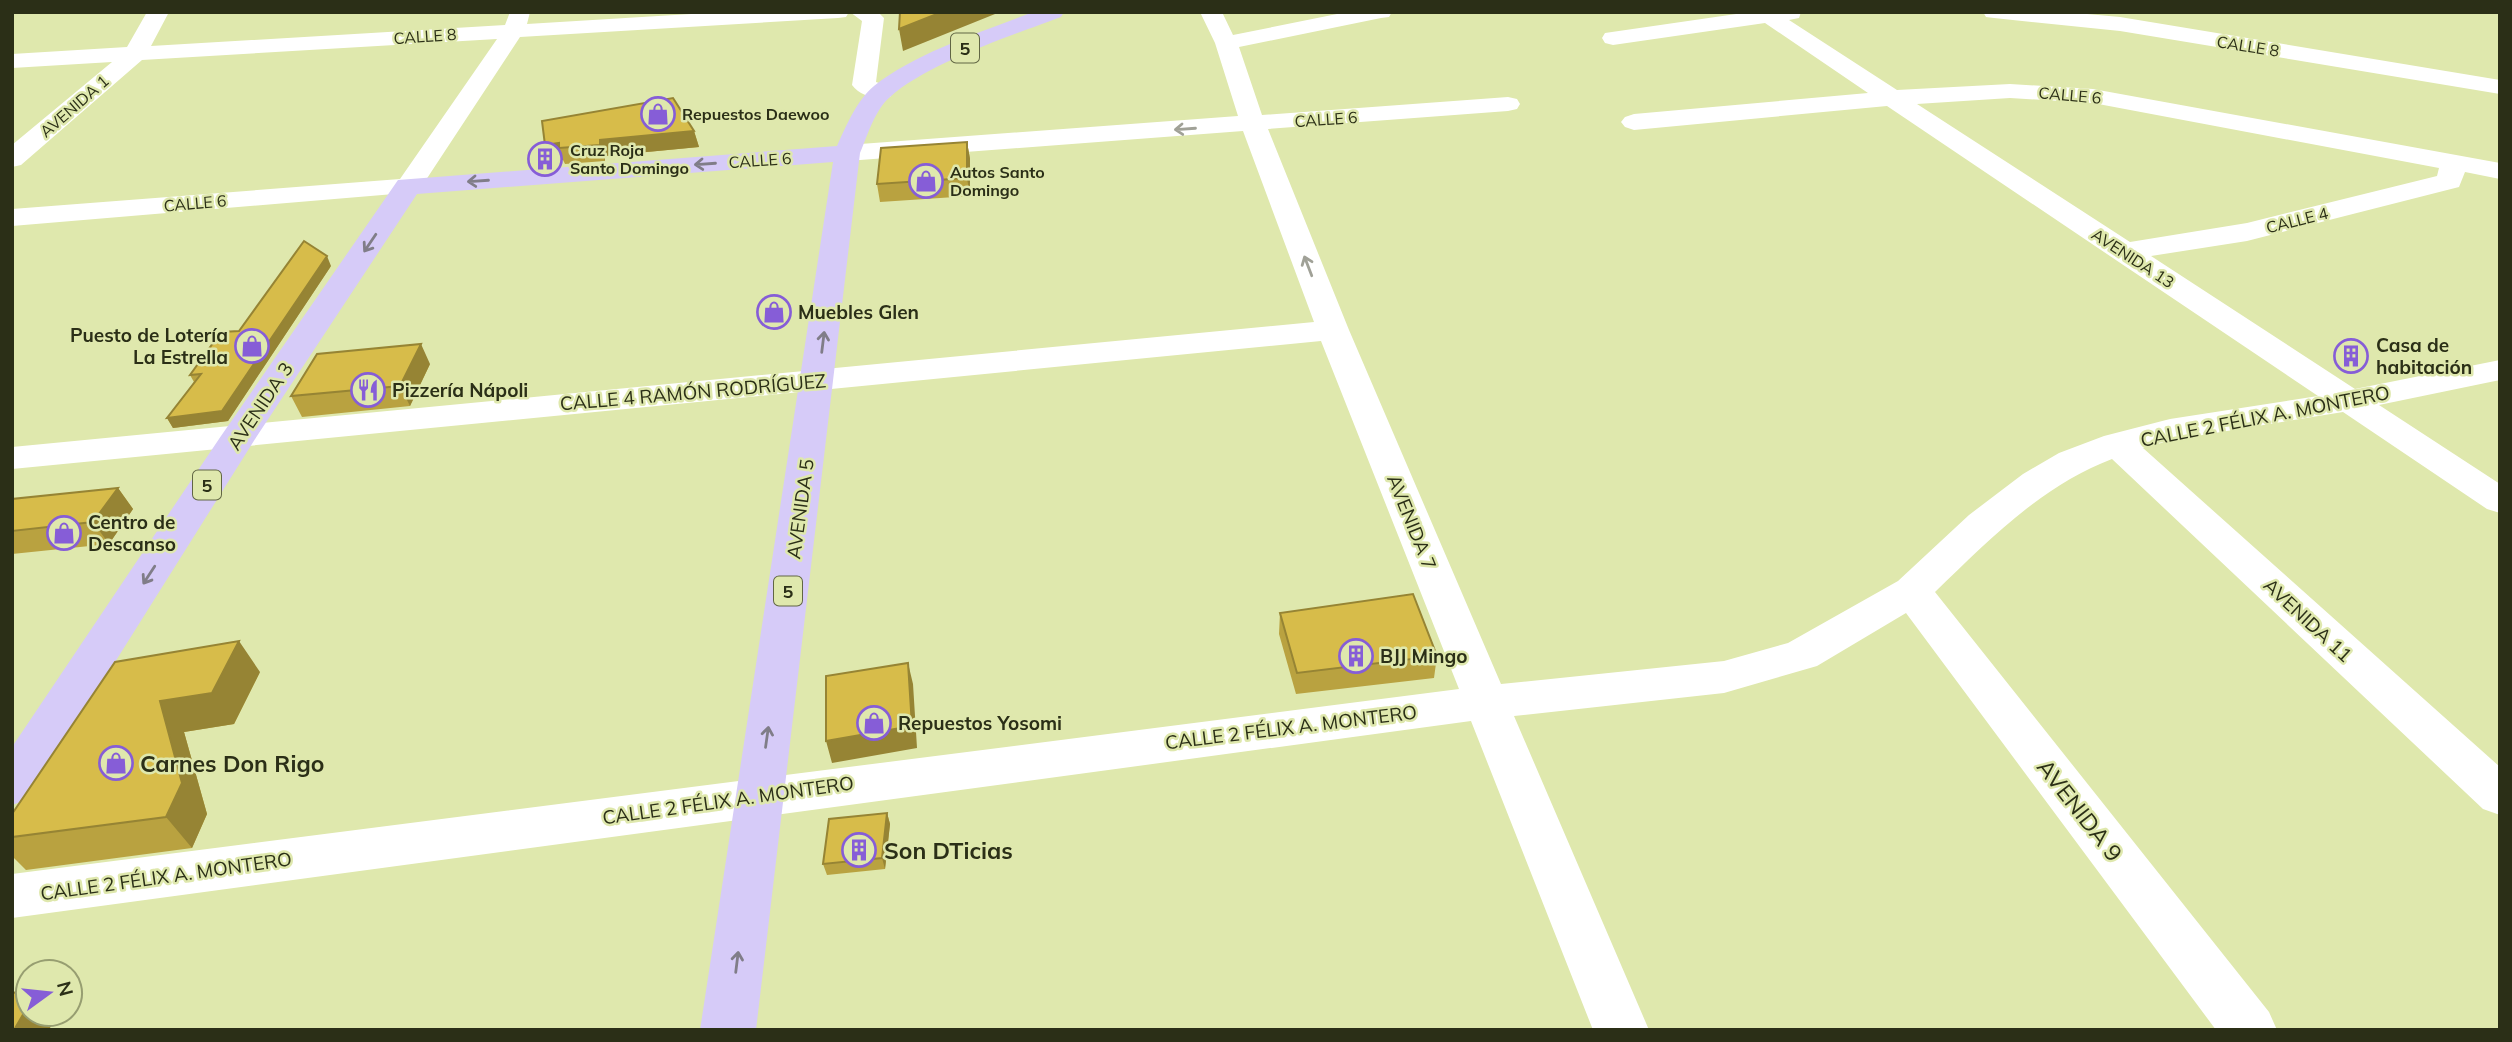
<svg xmlns="http://www.w3.org/2000/svg" width="2512" height="1042" font-family="Mulish,sans-serif">
	<style>
		.lines { fill: none; stroke-linecap: round; stroke-linejoin: round }
		.street { fill: #fff; fill-rule: evenodd }
		.primary { fill: #d6cbf8; fill-rule: evenodd }
		.wall { fill: #b9a240 }
		.shaded-wall { fill: #968434 }
		.building { fill: #d7bc4a; stroke: #968434; stroke-width: 2 }
		.oneway { stroke: #a0a197 }
		.oneway2 { stroke: #807d88 }
		.labels { text-anchor: middle; dominant-baseline: central; stroke-width: 5; stroke-linejoin: round; paint-order: stroke }
		.far-street-label { font-size: 16px; fill: #2b2f17; stroke: #dfe8ad }
		.far-poi-label { font-size: 16px; font-weight: bold; fill: #2b2f17; stroke: #dfe8ad; text-anchor: start }
		.shield { fill: #dfe8ad; stroke: #616644; stroke-width: 2 }
		.shield-label { font-size: 18px; font-weight: bold; fill: #2b2f17 }
		.poi-label { font-size: 19px; font-weight: bold; fill: #2b2f17; stroke: #dfe8ad; text-anchor: start }
		.street-label { font-size: 19px; fill: #2b2f17; stroke: #dfe8ad }
		.near-poi-label { font-size: 23px; font-weight: bold; fill: #2b2f17; stroke: #dfe8ad; text-anchor: start }
		.near-street-label { font-size: 23px; fill: #2b2f17; stroke: #dfe8ad }
	</style>
	<rect width="100%" height="100%" fill="#dfe8ad"/>
	<g class="lines">
		<path class="street" d="M147,12h22l-18,34 354,-21 5,-13h20l-3,12 197,-12h125l-3,5 -8,1 -318,19 -102,155 -406,34v-17l388,-30 97,-140 -355,21 -121,105 -9,2v-22l100,-83 -100,6v-14l115,-7z
			M850,12h28l6,6 -8,64 14,5 3,5 -3,5c-13,3 -30,-1 -38,-12l10,-64z
			M1200,12h22l11,23 114,-23h45l-3,5 -8,1 -142,29 23,68 246,-18 9,2 3,5 -3,5 -9,2 -240,18 81,201 152,354 223,-23 64,-18 110,-62 71,-66 54,-41 36,-21 45,-17 66,-17 148,-23 -431,-290 -253,24 -9,-3 -4,-5 4,-5 9,-3 234,-21 -103,-70 -152,22 -8,-2 -3,-5 3,-5 145,-21h51l-2,6 -10,2 108,70 113,-6 83,5 407,74v16l-35,-7 -6,15 -212,54 -96,15 204,133 145,-29v20l-121,25 121,79v29l-13,-4 -144,-97 -171,28 -29,8 357,319v48l-17,-6 -371,-350c-71,27 -123,81 -177,133l334,420 8,18h-61l-310,-417 -89,53 -93,27 -210,23 135,314h-56l-122,-309 -1459,197v-44l1447,-185 -138,-348 -1309,128v-22l1302,-125 -71,-191 -396,30 -9,-2 -4,-6 4,-6 9,-2 391,-29 -23,-73zM2010,98l83,5 346,65 -2,8 -190,47 -117,19 -213,-138z
			M1983,12h82l55,5 380,63v14l-380,-63 -126,-13 -8,-1z"/>
		<path class="primary" d="M1033,12h31l-3,5c-48,18 -133,46 -171,80 -15,13 -22,37 -30,56l-104,877h-56l133,-868 -416,32 -160,242 -228,363 -17,6v-58l209,-311 177,-256 439,-34c9,-20 20,-46 37,-60 43,-34 108,-54 159,-74z"/>
	</g>
	<path class="wall" d="M694,131l5,16 -94,9v5l-40,3 -2,-4 -12,1 -6,-16z
		M967,142l3,17v37l-90,6 -3,-18z
		M331,266l-103,155 -55,7 -6,-10 27,-36 -4,-7 49,-44z
		M430,364l-20,42 -108,11 -11,-21z
		M118,488l15,21 -24,35 -97,10v-55z
		M1280,613l157,43 -3,22 -138,16 -17,-60z
		M260,672l-26,52 -50,8 23,82 -15,34 -166,22 -14,-14v-42z
		M887,813l3,11 -5,45 -58,6 -4,-11z"/>
	<path class="shaded-wall" d="M942,12h58l-97,39 -4,-22z
		M694,131l5,16 -94,9v5l-5,-16v-5z
		M967,142l3,17v37l-3,-18z
		M559,143v5l4,12 -12,1 -6,-16z
		M327,256l4,10 -103,155 -55,7 -6,-10z
		M421,344l9,20 -20,42 -10,-20z
		M118,488l15,21 -24,35 -16,-22z
		M239,641l21,31 -26,52 -50,8 23,82 -15,34 -26,-31 -6,-116z
		M908,663l5,21 4,64 -85,15 -6,-22z
		M887,813l3,11 -5,45 -3,-11z
		M28,1006v8h29l-8,16h-35z"/>
	<path class="building" d="M900,12h42l-43,17z
		M673,98l21,33 -94,9v5l-41,3v-5l-14,2 -3,-24z
		M967,142v36l-90,6 4,-36z
		M304,241l23,15 -105,155 -55,7 34,-44 -11,1 31,-43 18,-1z
		M421,344l-21,42 -109,10 26,-42z
		M118,488l-25,34 -81,9v-32z
		M1413,594l24,62 -140,17 -17,-60z
		M239,641l-27,52 -52,8 22,82 -16,34 -154,20v-23l103,-152z
		M908,663l4,63 -86,15v-65z
		M887,813l-5,45 -59,6 6,-45z
		M28,991v15l-14,24h-2v-37z"/>
	<defs><path id="oneway-shaft" d="M-6 0H5M1.5-3L5.5 0L1.5 3" fill="none" stroke-width="1.6" stroke-linecap="round" stroke-linejoin="round" transform="scale(1.75)"/></defs>
	<g class="oneway">
		<use href="#oneway-shaft" transform="translate(1185 129) rotate(176)"/>
		<use href="#oneway-shaft" transform="translate(1308 266) rotate(-111)"/>
	</g>
	<g class="oneway2">
		<use href="#oneway-shaft" transform="translate(705 164) rotate(176)"/>
		<use href="#oneway-shaft" transform="translate(478 181) rotate(176)"/>
		<use href="#oneway-shaft" transform="translate(370 243) rotate(124)"/>
		<use href="#oneway-shaft" transform="translate(823 342) rotate(-83)"/>
		<use href="#oneway-shaft" transform="translate(149 575) rotate(123)"/>
		<use href="#oneway-shaft" transform="translate(767 737) rotate(-82)"/>
		<use href="#oneway-shaft" transform="translate(737 962) rotate(-83)"/>
	</g>
	<defs>
		<g id="shop-ring" transform="scale(1.75)"><circle r="9.5" fill="#dfe8ad" stroke="#865dd7" stroke-width="1.5"/><path d="M-5-2.5h2.3a2.7 3.5 0 0 1 5.4 0H5L5.5 6h-11ZM-1.5-2.5h3a1.5 2.3 0 0 0-3 0Z" fill="#865dd7"/></g>
		<g id="building-ring" transform="scale(1.75)"><circle r="9.5" fill="#dfe8ad" stroke="#865dd7" stroke-width="1.5"/><path d="M-4-6H4V6H1V3H-1V6H-4ZM-2.5-4.3h1.7v1.8h-1.7ZM.8-4.3h1.7v1.8H.8ZM-2.5-1h1.7V.8h-1.7ZM.8-1h1.7V.8H.8Z" fill="#865dd7"/></g>
		<g id="restaurant-ring" transform="scale(1.75)"><circle r="9.5" fill="#dfe8ad" stroke="#865dd7" stroke-width="1.5"/><path d="M-5-6h1v4h1v-4h1v4h1v-4h1v5L-1.5 .5V6h-2V.5L-5-1ZM5-6V6H3V1.5H1.5Q1.5-4 5-6Z" fill="#865dd7"/></g>
	</defs>
	<g fill-rule="evenodd">
		<use href="#shop-ring" x="658" y="114"/>
		<use href="#building-ring" x="545" y="159"/>
		<use href="#shop-ring" x="926" y="181"/>
		<use href="#shop-ring" x="774" y="312"/>
		<use href="#shop-ring" x="252" y="346"/>
		<use href="#building-ring" x="2351" y="356"/>
		<use href="#restaurant-ring" x="368" y="390"/>
		<use href="#shop-ring" x="64" y="533"/>
		<use href="#building-ring" x="1356" y="656"/>
		<use href="#shop-ring" x="874" y="723"/>
		<use href="#shop-ring" x="116" y="763"/>
		<use href="#building-ring" x="859" y="850"/>
	</g>
	<g class="labels">
		<g class="far-street-label">
			<text transform="translate(425 36) rotate(-4)">CALLE 8</text>
			<text transform="translate(2248 46) rotate(9)">CALLE 8</text>
			<text transform="translate(2070 95) rotate(5)">CALLE 6</text>
			<text transform="translate(74 106) rotate(-41)">AVENIDA 1</text>
			<text transform="translate(1326 119) rotate(-4)">CALLE 6</text>
			<text transform="translate(760 160) rotate(-4)">CALLE 6</text>
			<text transform="translate(195 203) rotate(-5)">CALLE 6</text>
			<text transform="translate(2297 220) rotate(-14)">CALLE 4</text>
			<text transform="translate(2133 258) rotate(33)">AVENIDA 13</text>
		</g>
		<g class="far-poi-label">
			<text x="682" y="114">Repuestos Daewoo</text>
			<text x="570" y="150">Cruz Roja<tspan x="570" dy="18">Santo Domingo</tspan></text>
			<text x="950" y="172">Autos Santo<tspan x="950" dy="18">Domingo</tspan></text>
		</g>
		<g class="shield">
			<rect x="951" y="33.5" width="28" height="29" rx="5"/>
			<rect x="193" y="470.5" width="28" height="29" rx="5"/>
			<rect x="774" y="576.5" width="28" height="29" rx="5"/>
		</g>
		<g class="shield-label">
			<text x="965" y="48">5</text>
			<text x="207" y="485">5</text>
			<text x="788" y="591">5</text>
		</g>
		<g class="poi-label">
			<text x="798" y="312">Muebles Glen</text>
			<text x="228" y="335" text-anchor="end">Puesto de Lotería<tspan x="228" dy="22">La Estrella</tspan></text>
			<text x="2376" y="345">Casa de<tspan x="2376" dy="22">habitación</tspan></text>
			<text x="392" y="390">Pizzería Nápoli</text>
			<text x="88" y="522">Centro de<tspan x="88" dy="22">Descanso</tspan></text>
			<text x="1380" y="656">BJJ Mingo</text>
			<text x="898" y="723">Repuestos Yosomi</text>
		</g>
		<g class="street-label">
			<text transform="translate(693 392) rotate(-5)">CALLE 4 RAMÓN RODRÍGUEZ</text>
			<text transform="translate(260 406) rotate(-56)">AVENIDA 3</text>
			<text transform="translate(2265 416) rotate(-11)">CALLE 2 FÉLIX A. MONTERO</text>
			<text transform="translate(800 509) rotate(-82)">AVENIDA 5</text>
			<text transform="translate(1412 522) rotate(68)">AVENIDA 7</text>
			<text transform="translate(2308 620) rotate(43)">AVENIDA 11</text>
			<text transform="translate(1291 727) rotate(-7)">CALLE 2 FÉLIX A. MONTERO</text>
			<text transform="translate(728 800) rotate(-8)">CALLE 2 FÉLIX A. MONTERO</text>
			<text transform="translate(166 876) rotate(-8)">CALLE 2 FÉLIX A. MONTERO</text>
		</g>
		<g class="near-poi-label">
			<text x="140" y="763">Carnes Don Rigo</text>
			<text x="884" y="850">Son DTicias</text>
		</g>
		<g class="near-street-label">
			<text transform="translate(2080 810) rotate(52)">AVENIDA 9</text>
		</g>
	</g>
	<rect width="2512" height="1042" fill="none" stroke="#2b2f17" stroke-width="28"/>
	<g transform="translate(49 993) rotate(75)"><circle r="33" fill="#dfe8ad" stroke="#979e71" stroke-width="2"/>
	<path d="M0-5L12 26L0 18L-12 26Z" fill="#865dd7"/>
	<text y="-10" font-size="19" font-weight="bold" text-anchor="middle" fill="#2b2f17">N</text>
	</g>
</svg>
